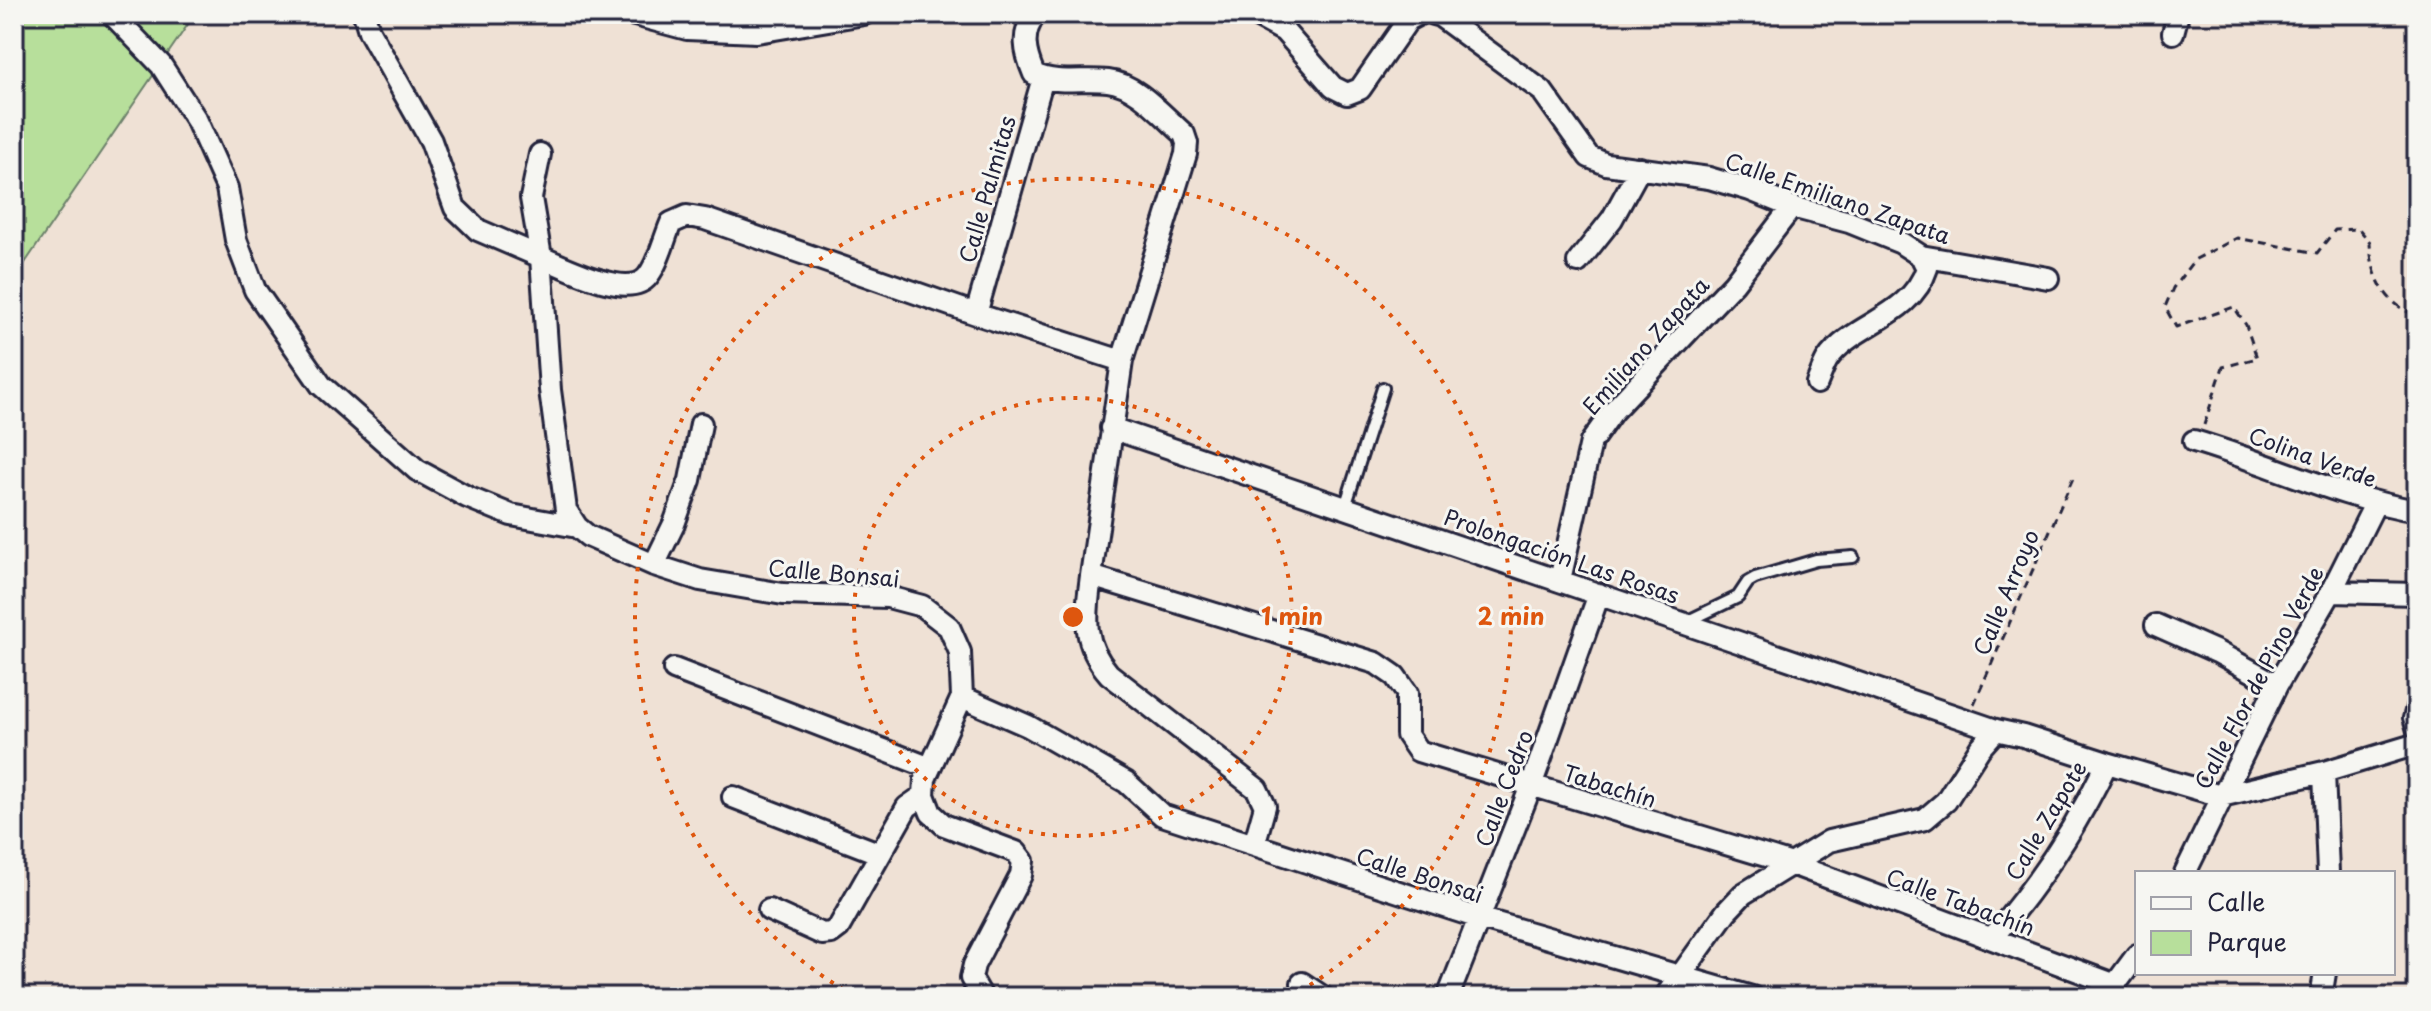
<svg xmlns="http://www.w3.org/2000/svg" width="2431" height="1011" font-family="'Playpen Sans',sans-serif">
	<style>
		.green { fill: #b7df9b; stroke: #6c806b; stroke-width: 2 }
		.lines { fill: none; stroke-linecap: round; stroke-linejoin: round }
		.service-casing { stroke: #22223b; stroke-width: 16 }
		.minor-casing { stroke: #22223b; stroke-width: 26 }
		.path { stroke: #22223b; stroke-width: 3; stroke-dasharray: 8 6; stroke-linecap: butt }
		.service { stroke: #f6f6f2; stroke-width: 10 }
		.minor { stroke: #f6f6f2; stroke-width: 20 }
		.ring { fill: none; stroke: #de560e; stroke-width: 4; stroke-dasharray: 4 8 }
		.labels { text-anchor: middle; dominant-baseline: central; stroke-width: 6; stroke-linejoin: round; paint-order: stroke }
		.street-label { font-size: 22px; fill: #22223b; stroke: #f6f6f2 }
		.centre { fill: #de560e; stroke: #f6f6f2; stroke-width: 4 }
		.ring-label { font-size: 24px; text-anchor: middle; font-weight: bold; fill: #de560e; stroke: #f6f6f2; stroke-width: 6; stroke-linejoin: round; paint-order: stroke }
	</style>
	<rect width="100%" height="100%" fill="#efe1d5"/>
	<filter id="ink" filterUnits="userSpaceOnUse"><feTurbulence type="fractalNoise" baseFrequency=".0125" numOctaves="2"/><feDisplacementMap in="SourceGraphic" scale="16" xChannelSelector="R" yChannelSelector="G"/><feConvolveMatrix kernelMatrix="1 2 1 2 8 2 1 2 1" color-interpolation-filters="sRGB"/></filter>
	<g filter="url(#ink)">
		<path class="green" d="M14,14h181l-181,265z"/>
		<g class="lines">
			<g class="service-casing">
				<path id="service" d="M1345,507l38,-119
					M1686,622l52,-25 10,-15 7,-4 61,-18 37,-3
					M2417,744l-8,-26 8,-30"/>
			</g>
			<g class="minor-casing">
				<path id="minor" d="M112,14l49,51 36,56 30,67 9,52 19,50 66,95 96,85 50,27 44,18 66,12
					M364,14l5,17 62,110 24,67 23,22 63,27 9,133 16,120 11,17 11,9 66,29 46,15 83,14 105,3 34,9 27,21 11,25 2,45 -37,82 -1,16 7,18 13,12 72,27 7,9 -2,14 -47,90 -3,13 11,19
					M631,14l56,15 70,3 107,-18
					M1036,14c-16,19 -11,39 -2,60 23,11 49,4 74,7 29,3 55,35 76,53l3,9 -1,11 -64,207 -31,215c-5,39 -10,66 18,98l148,115 8,17 -11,39
					M1253,14l31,17 49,56 14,7 13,-5 48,-69 11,-6
					M1433,14l7,2 102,75 47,66 17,7 103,14 41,12 42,17 57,15 52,21 20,13 127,22
					M2173,33l5,-19
					M540,154l-9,44 10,59c23,9 88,44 107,19 11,-14 16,-37 23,-53l16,-7 18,3 271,95 146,47
					M1578,262l34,-43 28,-51
					M976,314l67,-236
					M1817,383c3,-7 6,-16 10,-23 25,-37 84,-42 100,-92l-6,-12
					M1111,428l885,302
					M2194,441c75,22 146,57 223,70
					M654,565l20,-41 16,-44 11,-56
					M1091,576l285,87 19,13 12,17v42l11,16 371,112 327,122
					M1560,580l31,-138 22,-31 121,-128 58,-76
					M2331,592l86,2
					M2156,625l61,27 60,33
					M674,669l254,98
					M962,697l66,29 98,56 36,33 317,103 273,79
					M2324,772l4,101
					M733,797l145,56
					M2185,873l92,-188 54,-93 44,-88
					M769,910l53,24 9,-1 8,-6 68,-120 17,-12
					M1992,938c47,-54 84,-110 115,-175
					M1302,983l21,14
					M1448,997l83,-211 68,-192
					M1665,997l61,-85 17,-18 86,-53 96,-22 21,-18 34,-53 16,-18 27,6 84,27 114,33 103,-24 93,-28
					M2106,997l31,-42
					M2321,997l4,-24"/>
			</g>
			<path class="path" d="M2204,425l19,-58 34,-9 -11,-33 -12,-18 -58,20 -11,-20 8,-19 21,-28 43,-22 80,15 18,-23 24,-1 11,13c1,33 14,62 47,74
				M1974,704l99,-226"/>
			<use href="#service" class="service"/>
			<use href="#minor" class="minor"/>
		</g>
	</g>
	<g class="ring">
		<circle cx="1073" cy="617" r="219"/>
		<path d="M854 996A438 438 0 1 1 1292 996"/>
	</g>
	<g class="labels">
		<g class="street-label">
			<text transform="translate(986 189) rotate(-74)">Calle Palmitas</text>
			<text transform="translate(1838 197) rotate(19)">Calle Emiliano Zapata</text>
			<text transform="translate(1645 345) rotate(-48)">Emiliano Zapata</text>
			<text transform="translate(2313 456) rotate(20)">Colina Verde</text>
			<text transform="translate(1562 555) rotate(19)">Prolongación Las Rosas</text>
			<text transform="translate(834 572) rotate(5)">Calle Bonsai</text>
			<text transform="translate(2005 592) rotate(-67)">Calle Arroyo</text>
			<text transform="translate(2258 677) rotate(-62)">Calle Flor de Pino Verde</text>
			<text transform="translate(1610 785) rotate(17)">Tabachín</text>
			<text transform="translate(1503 788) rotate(-69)">Calle Cedro</text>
			<text transform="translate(2045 820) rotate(-59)">Calle Zapote</text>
			<text transform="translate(1420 874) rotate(18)">Calle Bonsai</text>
			<text transform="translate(1961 901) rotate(20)">Calle Tabachín</text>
		</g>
	</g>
	<circle cx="1073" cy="617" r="12" class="centre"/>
	<g class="ring-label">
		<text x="1292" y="625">1 min</text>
		<text x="1511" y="625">2 min</text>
	</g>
	<rect width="2431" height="1011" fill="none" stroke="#f6f6f2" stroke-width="48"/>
	<rect x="24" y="24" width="2383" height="963" fill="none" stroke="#22223b" stroke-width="3" filter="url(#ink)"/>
	<rect x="2135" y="871" width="260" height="104" fill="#f6f6f2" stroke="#a1a1a9" stroke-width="2"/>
	<rect x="2151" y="897" width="40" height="12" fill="#f6f6f2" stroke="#a1a1a9" stroke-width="2"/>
	<text x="2207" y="911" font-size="24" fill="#22223b">Calle</text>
	<rect x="2151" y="931" width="40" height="24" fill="#b7df9b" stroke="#a1a1a9" stroke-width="2"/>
	<text x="2207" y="951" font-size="24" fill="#22223b">Parque</text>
</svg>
